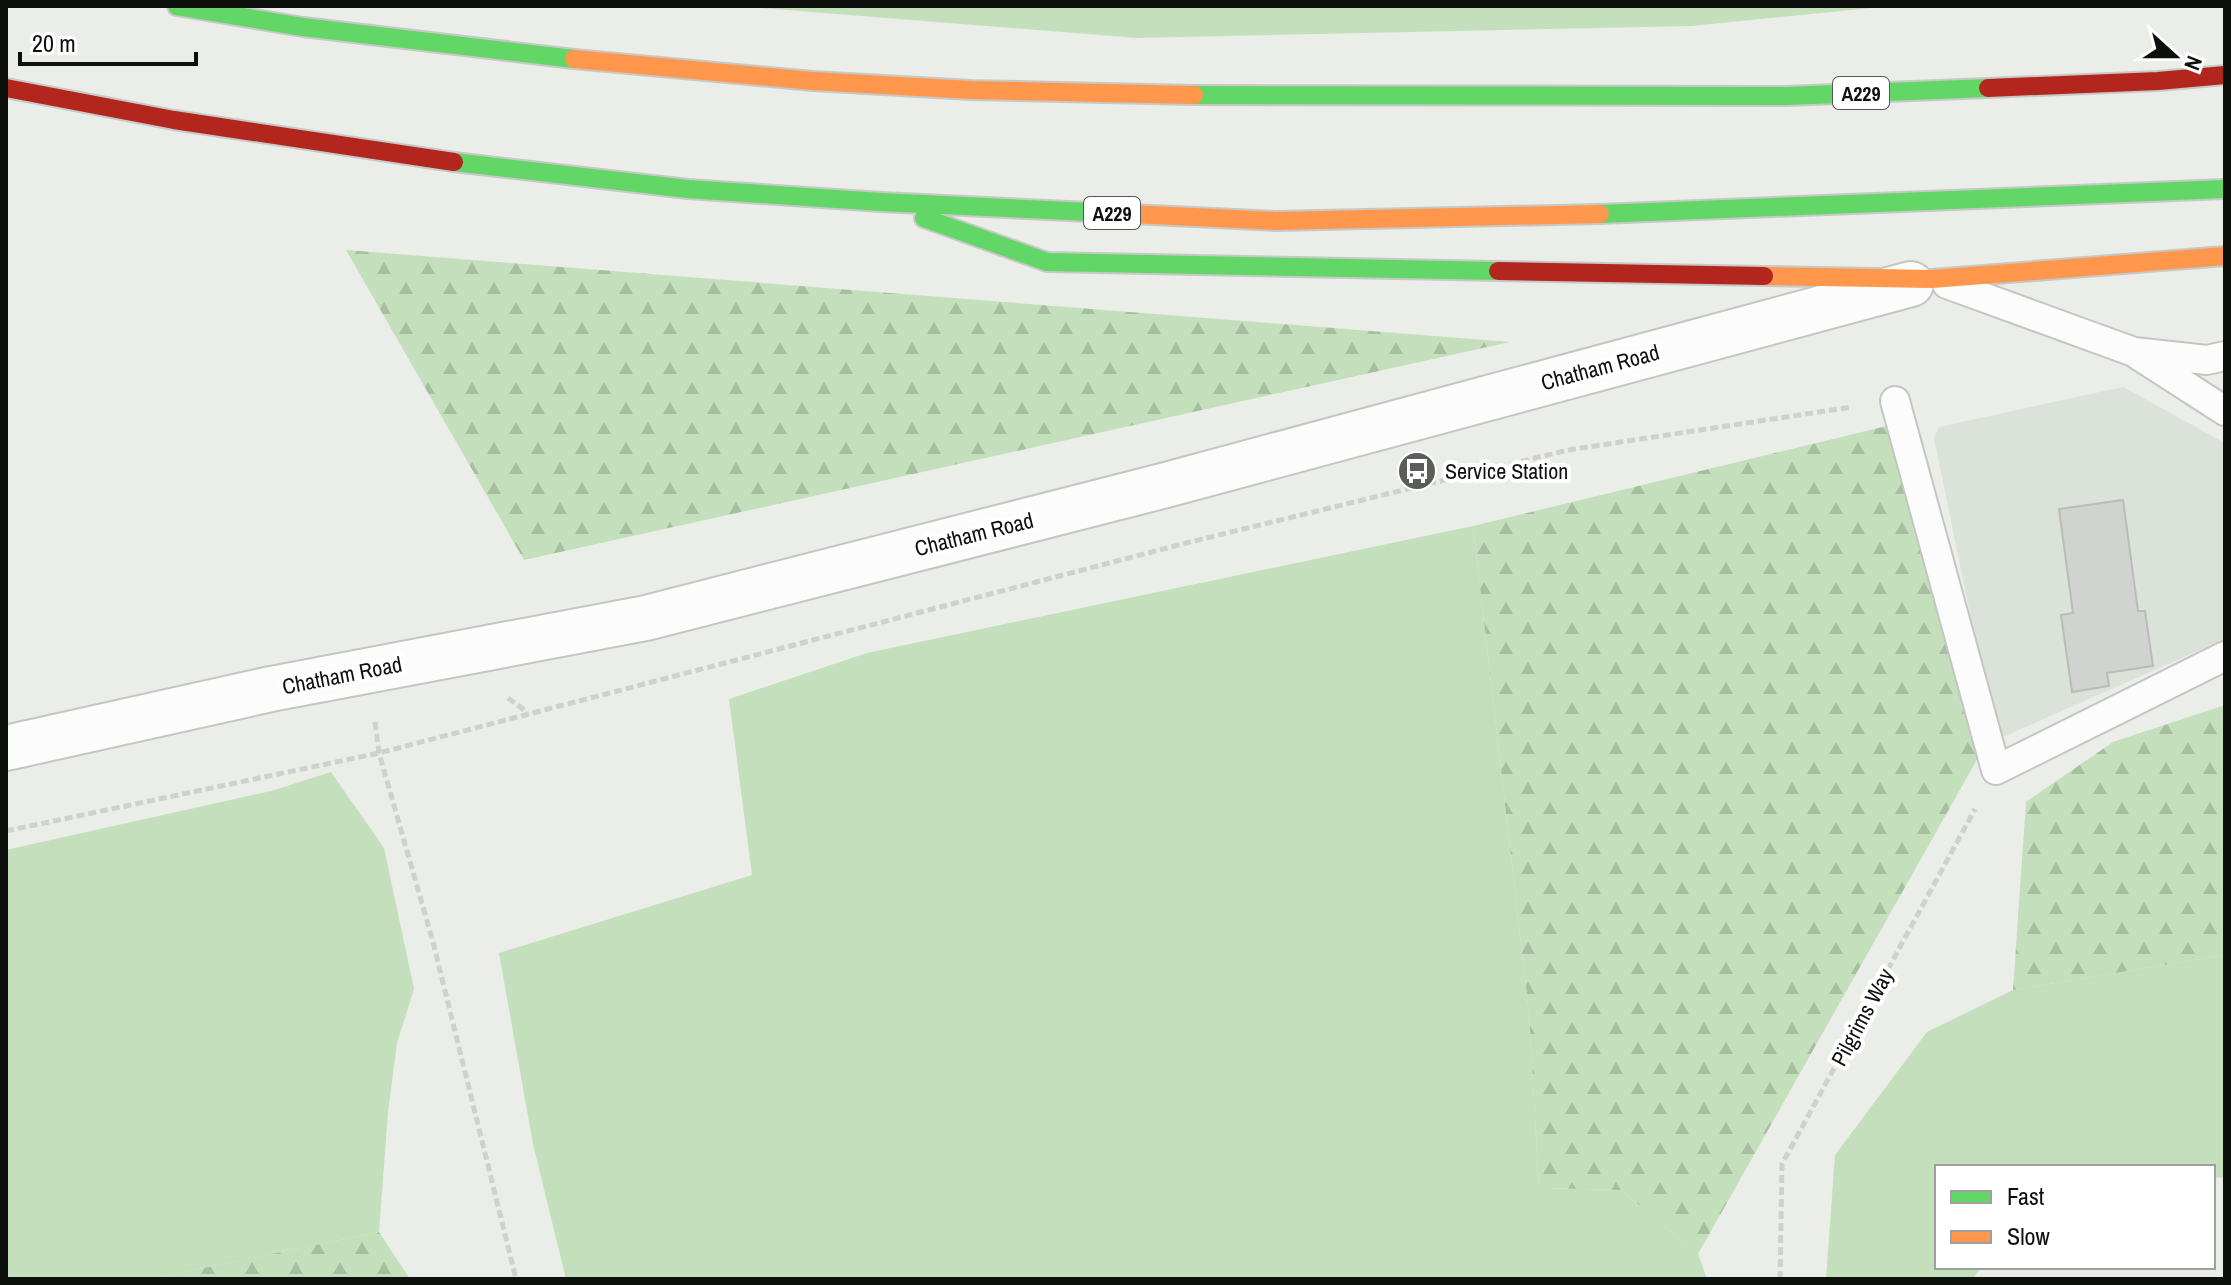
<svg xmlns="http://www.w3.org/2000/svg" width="2231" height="1285" font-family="'Archivo Narrow',sans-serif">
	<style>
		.built { fill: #dae2d9 }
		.grass { fill: #c4dfbb }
		.forest { fill: url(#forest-firs) }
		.building { fill: #d0d3cf; stroke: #babcb8; stroke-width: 2 }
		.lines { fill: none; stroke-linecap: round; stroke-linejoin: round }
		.lane-casing { stroke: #c4c6c2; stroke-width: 32 }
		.street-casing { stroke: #c4c6c2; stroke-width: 48 }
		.fast-casing { stroke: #c8c9c7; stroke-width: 22 }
		.slow-casing { stroke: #c8c9c7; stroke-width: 22 }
		.jam-casing { stroke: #c8c9c7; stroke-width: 22 }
		.path { stroke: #d0d0cf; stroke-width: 5; stroke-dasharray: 8 4; stroke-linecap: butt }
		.lane { stroke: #fcfcfc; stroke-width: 28 }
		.street { stroke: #fcfcfc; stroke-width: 44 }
		.fast { stroke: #63d668; stroke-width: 18 }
		.slow { stroke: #ff974d; stroke-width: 18 }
		.jam { stroke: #b3261e; stroke-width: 18 }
		.labels { text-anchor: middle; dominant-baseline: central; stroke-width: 8; stroke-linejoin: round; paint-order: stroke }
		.shield { fill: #fff; stroke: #565856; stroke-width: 2 }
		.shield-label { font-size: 20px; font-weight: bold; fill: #0e100e }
		.street-label { font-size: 22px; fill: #0e100e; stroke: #fff }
		.poi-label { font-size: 22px; fill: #0e100e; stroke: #fff; text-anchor: start }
	</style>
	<defs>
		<pattern id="forest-firs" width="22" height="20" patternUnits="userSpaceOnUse" patternTransform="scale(2)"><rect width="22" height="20" fill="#c4dfbb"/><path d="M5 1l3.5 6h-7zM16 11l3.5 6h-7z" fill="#a7bea0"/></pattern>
	</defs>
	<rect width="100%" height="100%" fill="#eaede8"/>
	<path class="built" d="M2123,387l102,56v196l-229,101 -62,-302 5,-11z"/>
	<path class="grass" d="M738,6h1153l-200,20 -554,12z
		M1473,526l56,487 10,175 82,2 77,64 9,25h-1141l-33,-135 -34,-191 253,-78 -23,-176 138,-46z
		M331,772l53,76 30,141 -17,54 -9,69 -9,120 -230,47h-143v-429l265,-59z
		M2225,955v222l-12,1v-11h-276v100h44l-8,12h-147l9,-124 92,-123 86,-42z"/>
	<path class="forest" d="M346,250l1164,92 -986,218z
		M1891,425l88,331 -281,498 -77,-64 -82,-2 -10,-175 -56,-487z
		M2225,705v250l-212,35 13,-188 87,-60z
		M379,1232l31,47h-261z"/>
	<path class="building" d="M2123,500l15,111h7l8,55 -46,7 2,13 -37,6 -11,-77 12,-2 -14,-104z"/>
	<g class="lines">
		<g class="lane-casing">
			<path id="lane" d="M1947,284l187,68 73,8 18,-4
				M2138,355l87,56
				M1895,401l101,369 229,-114"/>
		</g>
		<g class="street-casing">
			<path id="street" d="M6,748l265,-59 375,-71 520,-133 745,-201"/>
		</g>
		<g class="fast-casing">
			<path id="fast" d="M177,6l126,21 271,32
				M1194,95l592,1 202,-8
				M454,162l234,27 193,13 250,12
				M1600,214l625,-25
				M924,218l123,44 451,9"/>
		</g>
		<g class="slow-casing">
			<path id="slow" d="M574,59l239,22 158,9 223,5
				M1131,214l144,7 325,-7
				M1764,276l168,3 293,-23"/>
		</g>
		<g class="jam-casing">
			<path id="jam" d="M6,88l168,32 280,42
				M1988,88l170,-7 67,-6
				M1498,271l266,5"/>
		</g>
		<path class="path" d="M508,698l19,14
			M375,722l4,31 54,189 83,337
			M6,831l373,-78 811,-211 378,-92 284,-43
			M1780,1279l2,-115 193,-355"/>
		<use href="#lane" class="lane"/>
		<use href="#street" class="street"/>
		<use href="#fast" class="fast"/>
		<use href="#slow" class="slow"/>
		<use href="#jam" class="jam"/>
	</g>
	<defs>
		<g id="bus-disc" transform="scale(2)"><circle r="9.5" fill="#5b5d5a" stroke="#fff"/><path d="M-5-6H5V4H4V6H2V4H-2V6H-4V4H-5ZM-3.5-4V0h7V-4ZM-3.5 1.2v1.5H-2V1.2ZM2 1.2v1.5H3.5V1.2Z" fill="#fff"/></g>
	</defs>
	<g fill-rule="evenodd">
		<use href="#bus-disc" x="1417" y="471"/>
	</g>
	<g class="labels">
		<g class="shield">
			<rect x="1833" y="77" width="56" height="32" rx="6"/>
			<rect x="1084" y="197" width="56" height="32" rx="6"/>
		</g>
		<g class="shield-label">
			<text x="1861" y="93">A229</text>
			<text x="1112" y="213">A229</text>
		</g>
		<g class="street-label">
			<text transform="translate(1600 367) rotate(-15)">Chatham Road</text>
			<text transform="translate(974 534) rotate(-14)">Chatham Road</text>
			<text transform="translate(342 675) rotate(-11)">Chatham Road</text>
			<text transform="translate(1862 1017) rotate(-62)">Pilgrims Way</text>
		</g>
		<g class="poi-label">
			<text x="1445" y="471">Service Station</text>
		</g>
	</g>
	<rect width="2231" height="1285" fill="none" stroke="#0e100e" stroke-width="16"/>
	<rect x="1935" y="1165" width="280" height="104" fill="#ffffff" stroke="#9f9f9f" stroke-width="2"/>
	<rect x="1951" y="1191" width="40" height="12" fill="#63d668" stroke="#9f9f9f" stroke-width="2"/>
	<text x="2007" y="1205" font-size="24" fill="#0e100e">Fast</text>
	<rect x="1951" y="1231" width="40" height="12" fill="#ff974d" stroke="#9f9f9f" stroke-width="2"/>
	<text x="2007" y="1245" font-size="24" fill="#0e100e">Slow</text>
	<g transform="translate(2175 56) rotate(111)" stroke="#ffffff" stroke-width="6" paint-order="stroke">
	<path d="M0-6L14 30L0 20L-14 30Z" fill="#0e100e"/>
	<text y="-12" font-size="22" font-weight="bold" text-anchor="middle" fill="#0e100e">N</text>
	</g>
	<path d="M20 52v12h176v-12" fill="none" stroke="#0e100e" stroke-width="4"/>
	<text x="32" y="52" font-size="24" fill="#0e100e" stroke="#ffffff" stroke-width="6" paint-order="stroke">20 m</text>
</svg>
